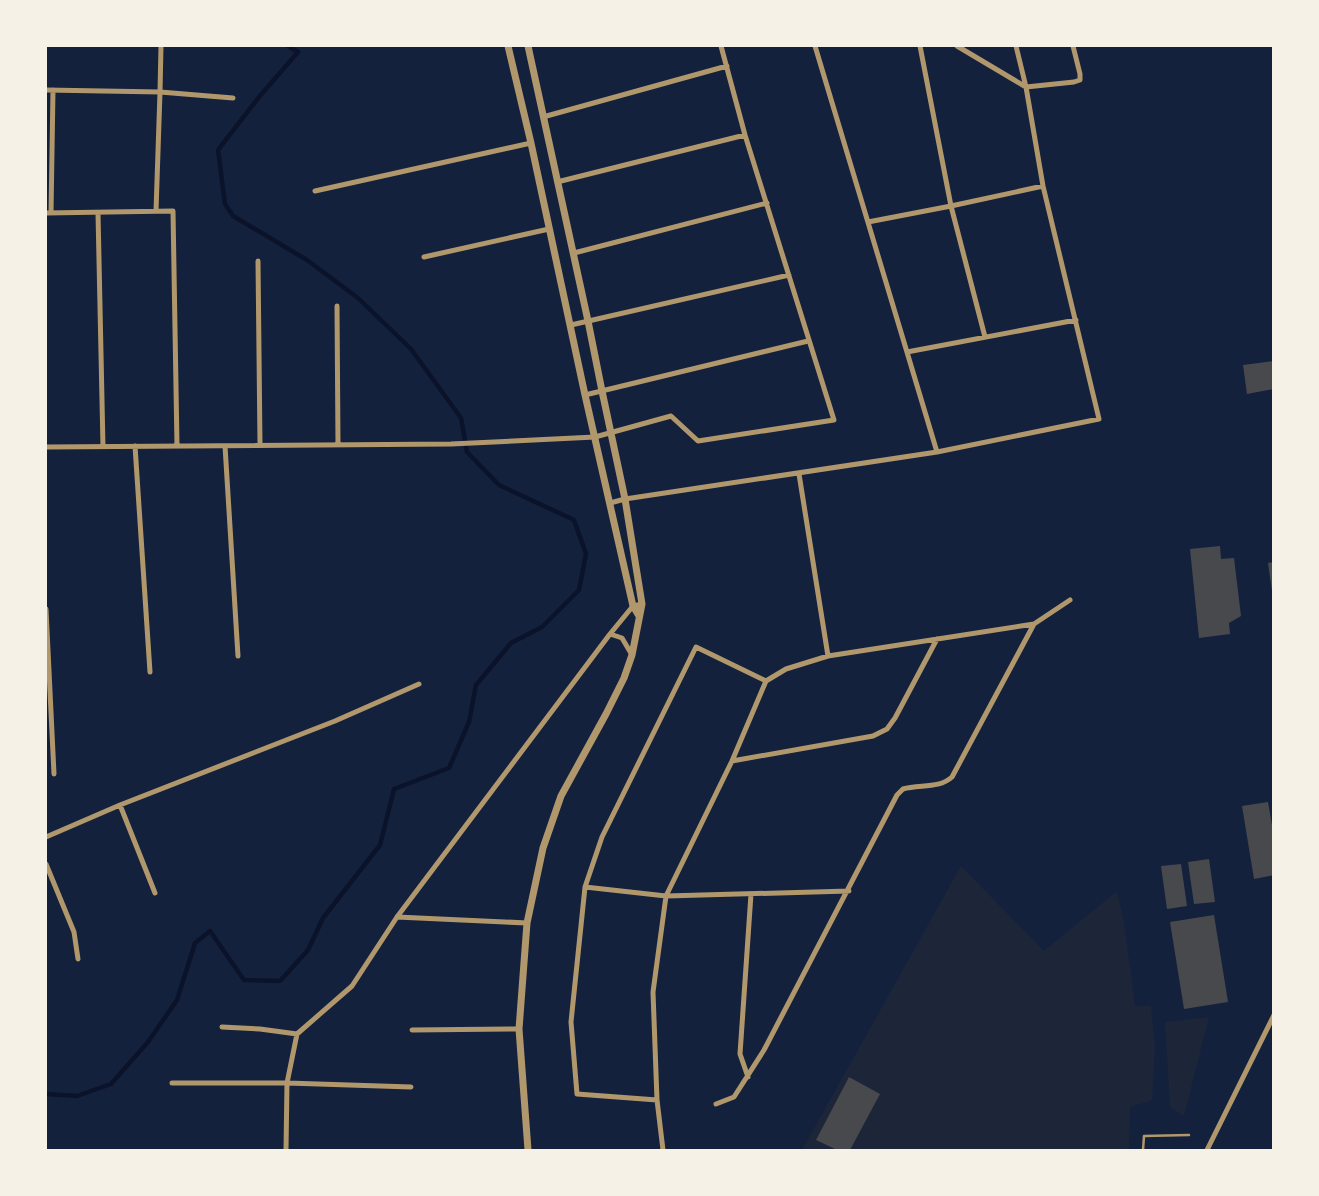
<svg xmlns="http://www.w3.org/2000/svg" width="1319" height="1196" font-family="'PT Sans',sans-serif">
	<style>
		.green { fill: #1d2539 }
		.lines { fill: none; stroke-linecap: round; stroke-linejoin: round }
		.stream { stroke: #0b132b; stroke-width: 4.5 }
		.building { fill: #48494c }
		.service { stroke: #b1986c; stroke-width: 2.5 }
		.minor { stroke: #b1986c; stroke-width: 5 }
		.tertiary { stroke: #b1986c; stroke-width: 7 }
	</style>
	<rect width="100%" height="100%" fill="#14213d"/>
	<path class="green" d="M961,866l83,85 73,-60 7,32 11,83h16l4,43 -3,51 -22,7 -1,43h-327z
		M1209,1017l-25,99 -14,-9 -5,-85z"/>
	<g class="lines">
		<path class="stream" d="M46,1094l31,2 34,-12 37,-42 29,-42 18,-57 15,-12 34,49 36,1 28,-31 15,-32 57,-73 14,-56 55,-21 20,-46 7,-37 35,-42 31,-16 37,-37 7,-36 -12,-34 -75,-35 -32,-33 -6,-34 -50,-69 -53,-51 -51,-38 -74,-44 -8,-12 -7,-54 41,-53 39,-45 -10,-6"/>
	</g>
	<path class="building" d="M1274,361v28l-27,5 -4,-29z
		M1220,546l1,13 13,-1 7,58 -12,7 1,11 -31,4 -9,-89z
		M1274,562v29h-2l-4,-28z
		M1268,802l6,35v38l-20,4 -12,-73z
		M1209,859l6,43 -21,2 -6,-42z
		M1181,864l6,42 -20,3 -6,-43z
		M1214,915l14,87 -44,7 -14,-87z
		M849,1077l31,17 -30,56h-13l-21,-10z"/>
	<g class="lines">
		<path class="service" d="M1143,1150l1,-14 45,-1"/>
		<path class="minor" d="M161,46l-1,46 73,6
			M815,46l122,406
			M920,46l31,160 34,131
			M957,46l69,41 48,-5 6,-2v-6l-7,-28
			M46,90l114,2 -4,119
			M543,117l184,-51
			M557,182l188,-47
			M315,191l216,-48
			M46,213l127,-2 4,235
			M51,213l2,-123
			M98,213l5,234
			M868,222l83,-16 92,-20
			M574,253l193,-50
			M424,257l125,-28
			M258,261l2,184
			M337,306l1,139
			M571,325l218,-50
			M907,352l169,-32
			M585,395l223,-54
			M135,446l15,226
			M225,446l13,210
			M46,447l405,-3 144,-7 76,-21 27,25 136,-21 -89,-285 -24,-89
			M799,474l29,182
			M610,503l15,-4 312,-47 162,-33 -56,-233 -17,-99 -10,-41
			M46,609l8,165
			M610,634l12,4 10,17
			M732,761l141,-25 14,-7 8,-11 42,-79
			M120,805l35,88
			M46,837l74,-32 215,-84 84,-37
			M46,864l28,68 4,27
			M585,887l81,9 183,-5
			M397,917l130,6
			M222,1027l38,2 37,5
			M412,1030l107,-1
			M748,1077l-8,-23 11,-160
			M172,1083h115l124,4
			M657,1100l-80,-6 -6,-72 14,-135 17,-50 94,-190 70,34
			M716,1104l18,-7 30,-47 133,-255 6,-6c16,-5 36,0 49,-12l82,-153 36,-24
			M286,1150l1,-67 10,-49 55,-48 45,-69 213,-283 23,-28 9,-2
			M663,1150l-6,-50 -4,-108 13,-96 66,-135 34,-80 20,-12 42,-13 206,-32
			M1207,1150l67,-135"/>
		<path class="tertiary" d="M508,46l23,97 54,252 48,211 6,10
			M528,46l60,275 14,70 23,108 17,105 -10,51 -8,23 -18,36 -45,82 -18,52 -16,75 -8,106 9,121"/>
	</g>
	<rect width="1319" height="1196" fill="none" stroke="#f6f1e7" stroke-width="94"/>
</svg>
